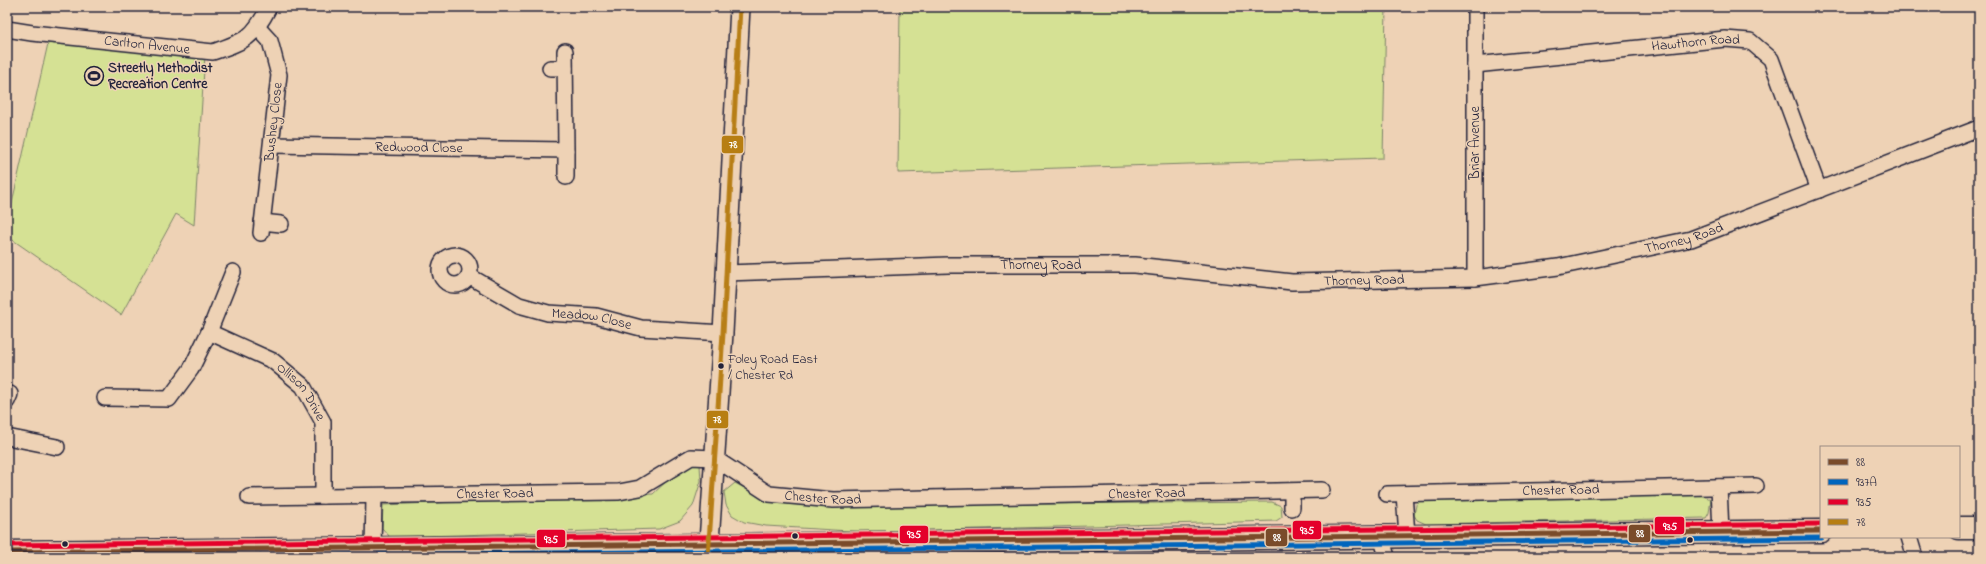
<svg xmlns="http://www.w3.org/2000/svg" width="1986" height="564" font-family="'Indie Flower',sans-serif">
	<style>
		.green { fill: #d5e194; stroke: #7c8268 }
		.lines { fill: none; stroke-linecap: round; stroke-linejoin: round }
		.minor-casing { stroke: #22223b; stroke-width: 18 }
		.major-casing { stroke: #22223b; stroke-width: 22 }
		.highway-casing { stroke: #22223b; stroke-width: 25 }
		.minor { stroke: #eed2b5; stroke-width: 15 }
		.major { stroke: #eed2b5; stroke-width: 19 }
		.highway { stroke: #eed2b5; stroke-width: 22 }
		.bus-1-casing { stroke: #eed2b5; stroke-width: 8 }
		.bus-2-casing { stroke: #eed2b5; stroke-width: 8 }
		.bus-3-casing { stroke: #eed2b5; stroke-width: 8 }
		.bus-4-casing { stroke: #eed2b5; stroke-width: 8 }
		.bus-1 { stroke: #7a4b2a; stroke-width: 5 }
		.bus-2 { stroke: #0065bd; stroke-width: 5 }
		.bus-3 { stroke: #e4002b; stroke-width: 5 }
		.bus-4 { stroke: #b77e12; stroke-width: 5 }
		.bus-dot { fill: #22223b; stroke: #eed2b5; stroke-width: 1.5 }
		.labels { text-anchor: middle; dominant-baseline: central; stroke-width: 3; stroke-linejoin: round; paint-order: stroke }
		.bus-label { font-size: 13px; fill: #22223b; stroke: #eed2b5; text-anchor: start }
		.street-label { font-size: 14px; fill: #22223b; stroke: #eed2b5 }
		.poi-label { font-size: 14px; font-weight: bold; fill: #22223b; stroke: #eed2b5; text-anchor: start }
		.line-badge { stroke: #eed2b5; stroke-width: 1.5 }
		.badge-label { font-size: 11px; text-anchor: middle; font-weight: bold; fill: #fff }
	</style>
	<rect width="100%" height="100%" fill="#eed2b5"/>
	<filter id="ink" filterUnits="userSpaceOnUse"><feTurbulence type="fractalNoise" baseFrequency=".025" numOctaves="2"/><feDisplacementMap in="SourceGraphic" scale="8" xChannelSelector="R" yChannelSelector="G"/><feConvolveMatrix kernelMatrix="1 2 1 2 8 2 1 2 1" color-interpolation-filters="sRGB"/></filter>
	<g filter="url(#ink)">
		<path class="green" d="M900,7h486l-3,151 -485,15z
			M49,39l156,15 -11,171 -18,-11 -55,101 -114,-79v-11z
			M690,463l10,2 1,16 -8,25 -13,15 -21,8 -269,8 -8,-9 1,-23 270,-11 20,-19z
			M735,483l36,19 39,4 462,-4 9,4 1,11 -6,4 -409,11 -101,-6 -22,-4 -12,-7 -6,-10 -2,-13z
			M1698,494l13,5 -2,14 -3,5 -280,6 -9,-4 -3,-5 3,-15z"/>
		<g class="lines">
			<g class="minor-casing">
				<g id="minor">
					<path d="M1475,7v271"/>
					<path d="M258,28l12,13 9,34 -18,158"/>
					<path id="s1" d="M7,29l25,4 181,19c33,-11 40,-14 56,-45"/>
					<path id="s2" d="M1475,65l250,-26 25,2 21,18 48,131"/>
					<path d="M550,68h15"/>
					<path id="s3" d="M272,145l294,5 -1,-99"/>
					<path d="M566,177v-27"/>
					<path d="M262,222l19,2"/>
					<circle cx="455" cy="270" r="15"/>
					<path id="s4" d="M233,272l-24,60 64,29 30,25 20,36v74"/>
					<path id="s5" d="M726,273l222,-8h187l157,17 183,-4 83,-11 133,-28 288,-111"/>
					<path id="s6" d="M469,276l50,29 29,8 48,3 45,12 82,5"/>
					<path d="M105,398l64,1 22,-30 18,-37"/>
					<path d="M7,401l3,-7"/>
					<path d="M7,437l50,10"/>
					<path d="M1719,487l2,45"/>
					<path d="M1292,492v16"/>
					<path id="s7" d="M1387,494l369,-8"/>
					<path d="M1404,494l3,41"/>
					<path id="s8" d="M249,497l370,-5 21,-4 51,-31 23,1 55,36 64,6 489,-10"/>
					<path d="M1381,536l6,21"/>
					<path d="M1909,537l6,20"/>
					<path d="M373,549l1,-52"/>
				</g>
			</g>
			<g class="major-casing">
				<path id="major" d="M708,557l15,-224 17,-326"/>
			</g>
			<g class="highway-casing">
				<path id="highway" d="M1959,528h20
					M7,552l701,-7 1113,-14"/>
			</g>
			<use href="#minor" class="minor"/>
			<use href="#major" class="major"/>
			<use href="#highway" class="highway"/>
			<g class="bus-1-casing">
				<path id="bus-1" d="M7,552l1814,-21"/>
			</g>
			<g class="bus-2-casing">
				<path id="bus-2" d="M207,557l1614,-19"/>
			</g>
			<g class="bus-3-casing">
				<path id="bus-3" d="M7,545l1814,-21"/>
			</g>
			<g class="bus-4-casing">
				<path id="bus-4" d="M708,557l15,-224 17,-326"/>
			</g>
			<use href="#bus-1" class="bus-1"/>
			<use href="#bus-2" class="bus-2"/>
			<use href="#bus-3" class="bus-3"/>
			<use href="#bus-4" class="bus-4"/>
		</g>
	</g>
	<defs>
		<g id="stadium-ring" transform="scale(1)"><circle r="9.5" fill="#eed2b5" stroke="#22223b" stroke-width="1.5"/><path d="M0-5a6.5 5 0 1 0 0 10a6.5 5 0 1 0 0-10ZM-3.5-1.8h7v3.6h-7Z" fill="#22223b"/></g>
	</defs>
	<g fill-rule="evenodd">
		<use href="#stadium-ring" x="94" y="76"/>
	</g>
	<g class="bus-dot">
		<circle cx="721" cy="366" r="3.5"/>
		<circle cx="795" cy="536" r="3.5"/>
		<circle cx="1690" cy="540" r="3.5"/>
		<circle cx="65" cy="544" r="3.5"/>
	</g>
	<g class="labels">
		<g class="bus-label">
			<text x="728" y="359">Foley Road East<tspan x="728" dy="16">/ Chester Rd</tspan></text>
		</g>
		<g class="street-label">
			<text stroke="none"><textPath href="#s2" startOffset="222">Hawthorn Road</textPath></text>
			<text stroke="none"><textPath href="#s1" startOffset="141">Carlton Avenue</textPath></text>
			<text transform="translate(274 122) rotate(-84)">Bushey Close</text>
			<text transform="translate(1475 143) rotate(-90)">Briar Avenue</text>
			<text stroke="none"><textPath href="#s3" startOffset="147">Redwood Close</textPath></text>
			<text stroke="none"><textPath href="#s5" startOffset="963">Thorney Road</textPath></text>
			<text stroke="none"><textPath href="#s5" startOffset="315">Thorney Road</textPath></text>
			<text stroke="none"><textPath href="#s5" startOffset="639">Thorney Road</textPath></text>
			<text stroke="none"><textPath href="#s6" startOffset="132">Meadow Close</textPath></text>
			<text stroke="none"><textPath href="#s4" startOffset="177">Ollison Drive</textPath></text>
			<text stroke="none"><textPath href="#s7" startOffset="174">Chester Road</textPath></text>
			<text stroke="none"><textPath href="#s8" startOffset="918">Chester Road</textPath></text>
			<text stroke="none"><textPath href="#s8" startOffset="246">Chester Road</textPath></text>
			<text stroke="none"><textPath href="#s8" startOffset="594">Chester Road</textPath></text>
		</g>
		<g class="poi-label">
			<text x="108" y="68">Streetly Methodist<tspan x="108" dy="16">Recreation Centre</tspan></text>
		</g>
	</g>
	<g class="line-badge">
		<rect x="721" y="135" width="23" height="19" rx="4" fill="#b77e12"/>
		<rect x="706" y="410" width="23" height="19" rx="4" fill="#b77e12"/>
		<rect x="1654" y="516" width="31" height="19" rx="4" fill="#e4002b"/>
		<rect x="1292" y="520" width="30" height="20" rx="4" fill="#e4002b"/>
		<rect x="1628" y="524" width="23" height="19" rx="4" fill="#7a4b2a"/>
		<rect x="899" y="525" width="30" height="19" rx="4" fill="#e4002b"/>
		<rect x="1265" y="528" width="23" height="19" rx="4" fill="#7a4b2a"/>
		<rect x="536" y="529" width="30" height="19" rx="4" fill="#e4002b"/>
	</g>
	<g class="badge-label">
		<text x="733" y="148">78</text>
		<text x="717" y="423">78</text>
		<text x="1670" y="530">935</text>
		<text x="1307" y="534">935</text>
		<text x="1640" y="537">88</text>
		<text x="914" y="538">935</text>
		<text x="1277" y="541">88</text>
		<text x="551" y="543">935</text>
	</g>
	<rect width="1986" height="564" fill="none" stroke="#eed2b5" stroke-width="24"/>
	<rect x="12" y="12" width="1962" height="540" fill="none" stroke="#22223b" stroke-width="1.5" filter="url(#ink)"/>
	<rect x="1820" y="446" width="140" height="92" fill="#eed2b5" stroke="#9c8c84"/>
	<rect x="1828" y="459" width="20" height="6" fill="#7a4b2a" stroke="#9c8c84"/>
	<text x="1856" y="466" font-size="12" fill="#22223b">88</text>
	<rect x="1828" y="479" width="20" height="6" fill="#0065bd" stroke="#9c8c84"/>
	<text x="1856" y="486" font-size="12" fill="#22223b">937A</text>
	<rect x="1828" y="499" width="20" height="6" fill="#e4002b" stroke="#9c8c84"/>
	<text x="1856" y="506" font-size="12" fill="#22223b">935</text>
	<rect x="1828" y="519" width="20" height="6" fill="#b77e12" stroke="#9c8c84"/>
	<text x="1856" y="526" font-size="12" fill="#22223b">78</text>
</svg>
